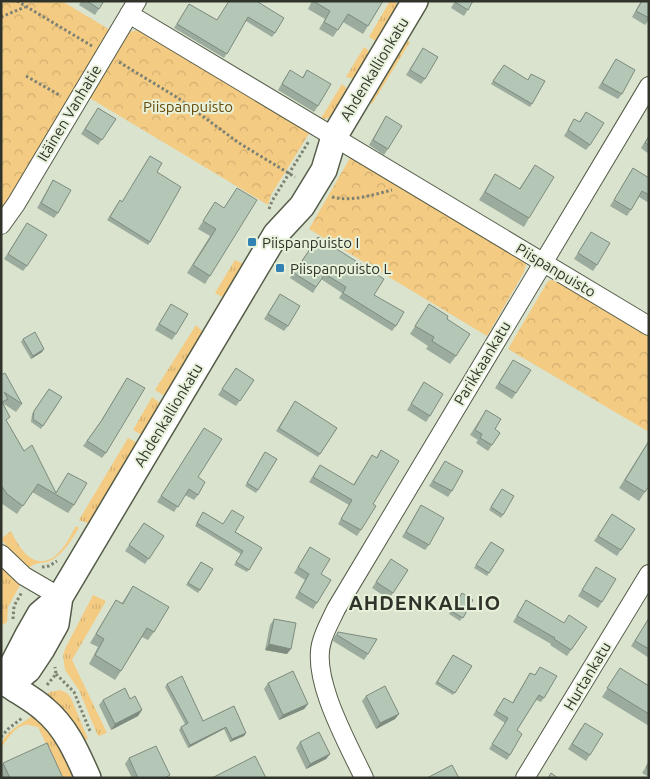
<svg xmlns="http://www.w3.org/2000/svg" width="650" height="779" font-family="Ubuntu,sans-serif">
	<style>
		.grass { fill: url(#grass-tufts) }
		.park { fill: url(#park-crowns) }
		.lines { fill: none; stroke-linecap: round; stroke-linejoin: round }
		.street-casing { stroke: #545c49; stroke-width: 20 }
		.secondary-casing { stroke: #545c49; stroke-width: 28 }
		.path { stroke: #7c8273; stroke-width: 3; stroke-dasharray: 2.5 2.5; stroke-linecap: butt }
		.street { stroke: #fff; stroke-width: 18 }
		.secondary { stroke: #fff; stroke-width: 25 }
		.wall { fill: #9bab9d }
		.shaded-wall { fill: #7e8b7f }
		.building { fill: #b4c7b6; stroke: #7e8b7f }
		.poi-dot { fill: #3182b3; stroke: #e7f1da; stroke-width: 2 }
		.labels { text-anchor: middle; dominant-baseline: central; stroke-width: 4; stroke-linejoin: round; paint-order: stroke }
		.street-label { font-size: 15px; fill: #2f332a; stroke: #e7f1da }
		.park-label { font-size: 15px; fill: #684b0b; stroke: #e7f1da }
		.poi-label { font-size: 15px; fill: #2f332a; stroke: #e7f1da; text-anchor: start }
		.district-label { font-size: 20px; font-weight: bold; letter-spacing: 1px; fill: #2f332a; stroke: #e7f1da }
	</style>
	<defs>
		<pattern id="grass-tufts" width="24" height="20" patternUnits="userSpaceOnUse" patternTransform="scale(1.25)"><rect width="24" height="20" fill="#f4cb83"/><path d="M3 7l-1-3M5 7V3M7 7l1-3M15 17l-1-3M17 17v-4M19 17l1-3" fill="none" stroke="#d2af71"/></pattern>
		<pattern id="park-crowns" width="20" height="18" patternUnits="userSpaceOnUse" patternTransform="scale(1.25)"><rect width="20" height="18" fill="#f4cb83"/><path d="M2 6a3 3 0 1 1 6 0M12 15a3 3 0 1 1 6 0" fill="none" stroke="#d2af71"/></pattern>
	</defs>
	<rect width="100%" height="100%" fill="#dae3cd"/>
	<path class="grass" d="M390,1h3l8,6 -24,35 -8,-5z
		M404,38l6,4 -38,62 -4,-5z
		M364,47l9,7 -15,26 -12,-3z
		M342,84l8,7 -15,25 -15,4z
		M235,260l11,5 -20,34 -11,-6z
		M196,325l9,9 -37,61h-5l-8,-5z
		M152,397l11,8 -18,29 -3,1 -9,-5z
		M128,438l8,4 2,3 -48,79 -11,-4z
		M76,526l3,2c-7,11 -17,28 -29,33 -9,3 -14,0 -22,8l-9,-8 -18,-22 10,-8c8,17 23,41 44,25 10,-8 15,-20 21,-30z
		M1,565l19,20 -12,22 -1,15 -6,4z
		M93,595l13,6 -34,59 35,73 -9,3 -19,-46 -14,-20 -2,-15 3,-8z
		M60,690l7,3 4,5 17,41 -8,2 -34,-46 4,-3z
		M34,715l13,10 33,53h-18l-24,-51c-4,0 -10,-3 -13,-2 -11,2 -18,15 -24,23 0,-15 22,-25 33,-33z"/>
	<path class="park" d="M1,1h61l48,29 -72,122 -37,59z
		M140,30l170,102 -39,63 -3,10 -180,-108 38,-63 7,-3z
		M350,158h8l165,99 3,7 -2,8 -37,64 -178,-107z
		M559,278l90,55v99l-141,-83 40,-68z"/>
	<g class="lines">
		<g class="street-casing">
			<path id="street" d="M129,14l520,312
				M1,225l15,-21 121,-203
				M1,554l23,22 36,21
				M364,778c-16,-34 -54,-101 -42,-137 3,-11 9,-21 14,-32l313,-523
				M525,778l124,-204"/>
		</g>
		<g class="secondary-casing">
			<path id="secondary" d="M9,685l5,-23 14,-27 12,-21 20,-17 216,-363 26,-28 22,-36 10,-33 81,-136
				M9,685c12,8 25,15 35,24 22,18 33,44 44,69
				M10,685l18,-15 14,-21 14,-25 4,-27"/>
		</g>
		<path class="path" d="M17,1l75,45
			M1,17l24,-10
			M119,62l59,36 61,45 56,34
			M26,76l35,20
			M332,197c20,5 40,-2 60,-7
			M269,209l3,-8 37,-60
			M42,567l7,-1 8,-5
			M13,619l1,-13 8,-14
			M56,674l18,18 16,39
			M47,685l9,-11 -1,-7
			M1,737l7,-8 14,-11"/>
		<use href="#street" class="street"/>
		<use href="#secondary" class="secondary"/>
	</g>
	<path class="wall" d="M81,1h23l-9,14 -16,-10z
		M312,1h71l-20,33 -20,-12 -10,15 -14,-8 6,-10 -17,-10z
		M455,1h18l-9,15 -13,-8z
		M641,1h8v19l-4,5 -13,-8z
		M258,2l17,31 -3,4 -26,-16 -22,37 -50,-30 15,-24 28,16z
		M423,48l2,31 -4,5 -15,-9z
		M616,59l6,35 -4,5 -20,-11z
		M504,65l28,39 -2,3 -39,-23z
		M307,70l11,36 -4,6 -36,-22 8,-14 16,2z
		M98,108l18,11 -18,26 -17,-11z
		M586,112l4,33 -4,5 -22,-14 10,-17 5,3z
		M386,116l2,33 -4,6 -15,-10z
		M649,135v19l-8,-6z
		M535,165l-6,53 -5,9 -45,-27 16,-26 24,15z
		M633,168l16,10v25l-10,-6 -12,19 -17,-10z
		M157,172l-7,70 -2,3 -41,-25 13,-20 2,2z
		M53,180l5,33 -4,5 -17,-10z
		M237,188l-27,88 -5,8 -18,-11 23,-37 -12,-7 17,-27 9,6z
		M23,229l4,37 -4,5 -19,-12z
		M591,232l6,33 -4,6 -19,-12z
		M318,237l56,58 22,31 -4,5 -53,-33 3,-5 -21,-14 -8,14 -23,-15z
		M280,294l8,32 -4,5 -20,-12z
		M171,304l5,30 -4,6 -17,-10z
		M429,304l18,15 9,37 -6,8 -24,-15 2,-3 -18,-12z
		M23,339l21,10 -2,3 -11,7 -10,-17z
		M513,360l3,33 -4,6 -17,-11z
		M236,368l18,12 -18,26 -18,-11z
		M1,375l21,29 -6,8 -12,-8v1l3,17 17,29 32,41 12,-19 6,32 -6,8 -36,-21 -15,22 -16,-11z
		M127,378l-21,75 -4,5 -19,-12 16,-22z
		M424,382l6,34 -4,6 -19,-12z
		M49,389l13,8 -21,32 -10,-7 1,-8z
		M293,404l44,24 -19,29 -42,-26z
		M486,410l9,19 5,4 -12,18 -12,-8 2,-3 -8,-5z
		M200,434l-2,43v18l-4,5 -9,-5 -11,17 -17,-10z
		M649,440l-4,52 -6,9 -20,-13z
		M381,450l-8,54 -12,26 -4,6 -19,-12 11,-19 -40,-23 11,-17 33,20 19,-30 4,3z
		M263,455l14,4 -21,34 -11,-7z
		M445,461l7,30 -4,6 -19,-11z
		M502,489l12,7 -13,22 -12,-8z
		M421,505l8,40 -4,5 -23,-13z
		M203,512l59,36 -15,24 -13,-7 7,-11 -46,-28z
		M612,514l23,15 -18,27 -23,-15z
		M144,523l20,13 -19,28 -20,-13z
		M491,542l13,8 -17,26 -13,-8z
		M310,547l11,27 -4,29 -4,6 -18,-11 10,-18 -11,-7z
		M391,559l17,11 -19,29 -17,-11z
		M201,562l12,7 -15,24 -12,-8z
		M596,567l6,35 -4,6 -20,-12z
		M133,586l21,46 -6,8 -6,-3 -21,34 -6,9 -26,-16 9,-17 -8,-4 21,-35 5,-8 6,3z
		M462,593l11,7 -13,21 -11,-7z
		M526,600l38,23 23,4 -20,29 -17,-11 1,-1 -38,-22z
		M649,618v40l-18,-12z
		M274,619l13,35 -22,-4 5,-25z
		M338,632l30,22 -4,6 -31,-19 1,-4z
		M453,655l19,11 -19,29 -18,-11z
		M540,667l4,31 -3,4 -5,-2 -19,30 -7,25 -3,5 -18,-11 16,-26 -12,-8 11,-17 8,5 18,-30 5,2z
		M620,668l29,18v40l-47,-29z
		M268,683l40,21 -4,5 -25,11 -15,-31z
		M167,684l36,37 31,-15 12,27 -2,3 -14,6 -6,-13 -36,19 -9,-18 2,-3 4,-3 -20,-37z
		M366,696l33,18 -4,5 -19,10 -14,-28z
		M130,699l12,11 -4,6 -27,14 -12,-25 4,-5z
		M581,728l9,27 -4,6 -18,-12z
		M300,742l30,12 -4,5 -20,10 -10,-21z
		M129,758l39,20h-36l-7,-14z
		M649,762v15l-7,-4z
		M3,763l60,15h-62v-12z"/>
	<path class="shaded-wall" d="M44,349l-2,3 -11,7 2,-3z
		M269,644l22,5 -4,5 -22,-4z
		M308,704l-4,5 -25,11 4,-5z
		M142,710l-4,6 -27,14 4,-6z
		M399,714l-4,5 -19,10 4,-6z
		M226,727l-2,2 -36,19 2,-3z
		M246,733l-2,3 -14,6 2,-3z
		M330,754l-4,5 -20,10 4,-5z"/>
	<path class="building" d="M87,1h17l-5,8z
		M229,1h30l-1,1 26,16 -9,15 -27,-16 -21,37 -50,-30 12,-20 28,16z
		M313,1h70l-15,25 -20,-12 -10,16 -14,-8 6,-11z
		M456,1h17l-5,9 -13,-8z
		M642,1h7v17l-13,-7z
		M423,48l15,9 -13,22 -15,-9z
		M616,59l19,11 -13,24 -20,-11z
		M504,65l24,15 3,-6 14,7 -13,23 -39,-23z
		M290,70l13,8 4,-8 24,14 -13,22 -36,-22z
		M98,108l18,11 -14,21 -17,-11z
		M586,112l18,11 -14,22 -22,-15 6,-11 6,3z
		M386,116l16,10 -14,23 -15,-9z
		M649,136v9l-4,-2z
		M150,156l12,7 -5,9 24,15 -31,55 -40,-25 10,-17 2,2z
		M535,165l19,12 -25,41 -44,-26 10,-18 25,15z
		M633,168l16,10v17l-7,-4 -11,19 -17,-10z
		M53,180l18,10 -13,23 -17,-10z
		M237,188l20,12 -47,76 -17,-11 23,-36 -13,-8 12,-19 9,6z
		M27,223l20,12 -20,31 -19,-12z
		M591,232l19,11 -13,22 -19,-12z
		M318,237l66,42 -10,16 30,17 -8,14 -53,-33 3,-6 -21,-13 -9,13 -22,-14z
		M280,294l20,12 -12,20 -20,-12z
		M171,304l17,10 -12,20 -17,-10z
		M429,304l19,12 -1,3 23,15 -14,22 -24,-15 2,-4 -19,-11z
		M35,332l9,17 -11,7 -10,-17z
		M513,360l18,10 -15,23 -17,-10z
		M236,368l18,12 -14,21 -18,-12z
		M5,373l17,31 -18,-12 4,7 -6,3 8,15 -4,3 18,31 8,-6 24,48 12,-20 19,10 -13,22 -36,-21 -15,22 -16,-12 -6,-9v-110z
		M127,378l18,10 -39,65 -19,-12 15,-21z
		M424,382l19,12 -13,22 -19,-12z
		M49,389l13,8 -19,29 -10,-7 1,-8z
		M295,401l42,27 -17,26 -41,-26z
		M486,410l15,9 -6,10 5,4 -8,12 -12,-7 2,-4 -7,-4z
		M204,428l18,11 -24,38 7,5 -7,13 -9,-6 -11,18 -17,-11z
		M649,441v45l-4,6 -20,-12z
		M381,450l18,11 -26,43 3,2 -15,24 -20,-11 11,-19 -39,-23 7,-12 34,20 18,-30 5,3z
		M265,452l12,7 -19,31 -11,-7z
		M445,461l18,10 -11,20 -19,-10z
		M502,489l12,7 -11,19 -12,-8z
		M421,505l23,13 -15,27 -23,-13z
		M232,510l12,7 -9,15 27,16 -13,22 -13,-8 7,-11 -46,-28 6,-11 20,12z
		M612,514l23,15 -14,21 -23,-14z
		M144,523l20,13 -15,23 -20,-14z
		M491,542l13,8 -15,23 -13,-8z
		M310,547l20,12 -9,15 10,6 -14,23 -18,-11 10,-18 -11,-7z
		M391,559l17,11 -15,23 -17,-11z
		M201,562l12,7 -13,21 -12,-7z
		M596,567l20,12 -14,23 -20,-12z
		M133,586l36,21 -15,25 -7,-4 -26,43 -26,-16 9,-16 -8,-5 20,-34 7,4z
		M462,593l11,7 -10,18 -12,-7z
		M526,600l38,23 5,-8 18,12 -16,23 -17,-11 1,-1 -38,-22z
		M649,618v31l-14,-8z
		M274,619l22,4 -5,26 -22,-5z
		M338,632l39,7 -9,15 -31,-19z
		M453,655l19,11 -17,27 -18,-11z
		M540,667l17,9 -13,22 -5,-3 -22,35 5,4 -12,21 -18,-11 16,-26 -12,-7 8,-13 9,5 17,-30 5,2z
		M620,668l29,18v28l-42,-26z
		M293,671l15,33 -25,11 -15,-32z
		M182,676l21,45 31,-15 12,27 -14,6 -6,-12 -36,18 -9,-18 7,-4 -21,-39z
		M385,686l14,28 -19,9 -14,-27z
		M125,688l5,11 5,-3 7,14 -27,14 -12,-24z
		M585,723l18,11 -13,21 -18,-11z
		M319,732l11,22 -20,10 -10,-22z
		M47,743l16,35h-53l-7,-15z
		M156,746l14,29 -5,3h-27l-9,-20z
		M255,756l11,22h-54z
		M649,762v7l-3,-2z
		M452,765l7,13h-32z
		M551,773l7,5h-10z"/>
	<g class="poi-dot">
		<rect x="247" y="237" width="10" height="10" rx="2.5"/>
		<rect x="275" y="263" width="10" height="10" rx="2.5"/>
	</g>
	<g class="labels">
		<g class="street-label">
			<text transform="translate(374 69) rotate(-59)">Ahdenkallionkatu</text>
			<text transform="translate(69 113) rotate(-59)">Itäinen Vanhatie</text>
			<text transform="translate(556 270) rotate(31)">Piispanpuisto</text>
			<text transform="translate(482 363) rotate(-59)">Parikkaankatu</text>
			<text transform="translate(168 415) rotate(-59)">Ahdenkallionkatu</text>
			<text transform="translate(587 676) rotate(-59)">Hurtankatu</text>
		</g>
		<g class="park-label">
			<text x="188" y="106">Piispanpuisto</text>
		</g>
		<g class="poi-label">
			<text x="262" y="242">Piispanpuisto I</text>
			<text x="290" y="268">Piispanpuisto L</text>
		</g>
		<g class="district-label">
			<text x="425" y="602">AHDENKALLIO</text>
		</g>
	</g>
	<rect width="650" height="779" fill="none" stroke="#2f332a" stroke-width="5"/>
</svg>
